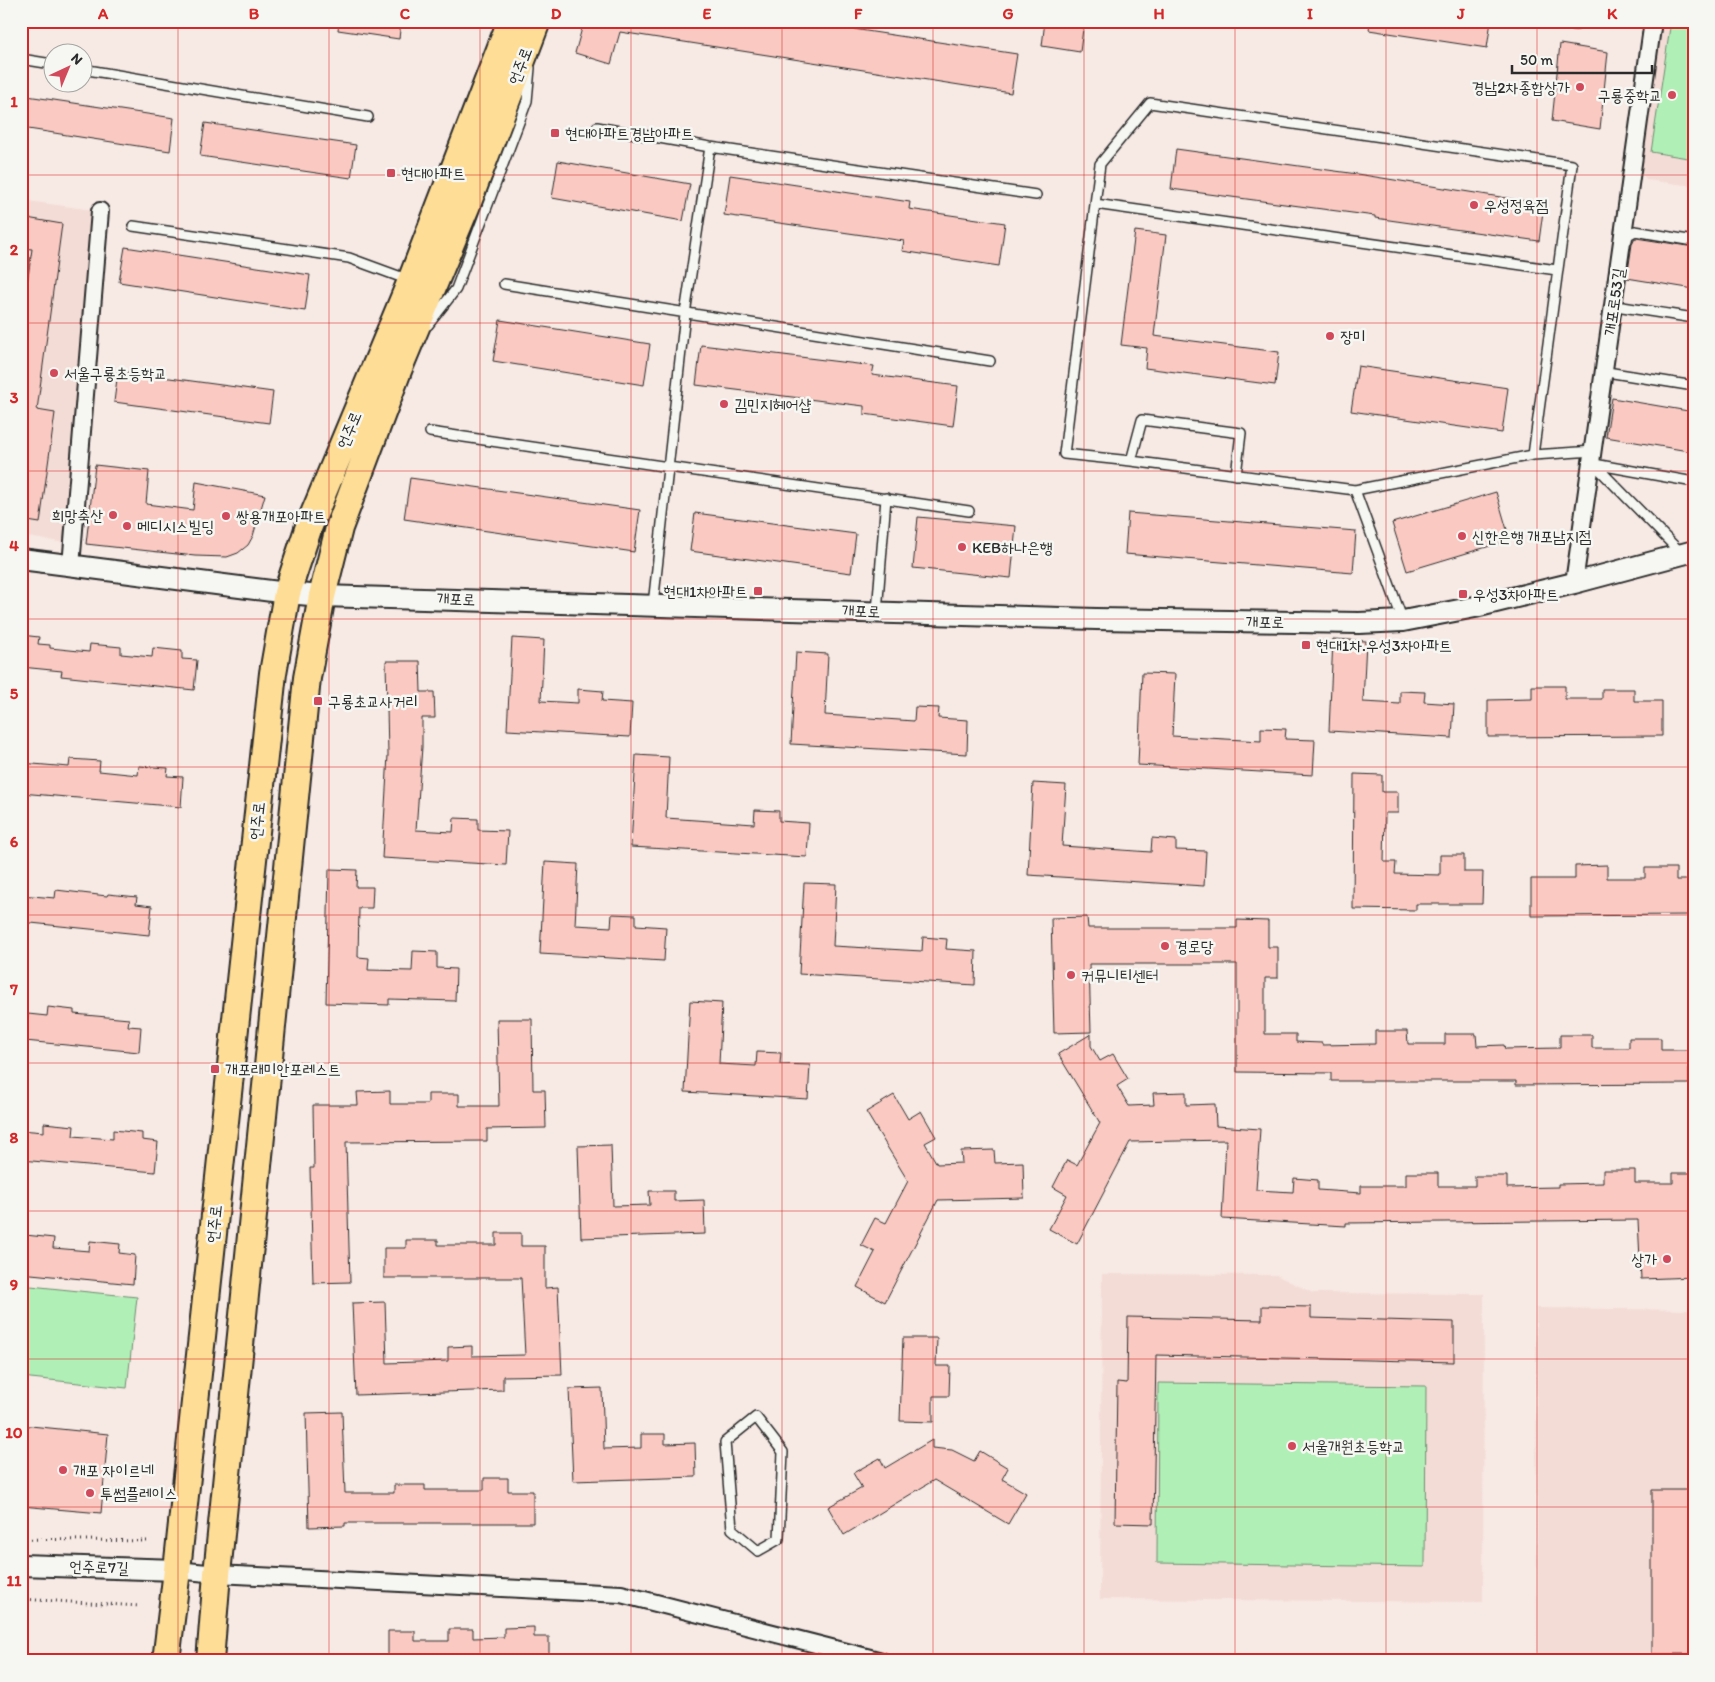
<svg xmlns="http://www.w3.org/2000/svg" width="1715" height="1682" font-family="Itim,'Poor Story',sans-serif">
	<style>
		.built { fill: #f4dcd6 }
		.green { fill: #b0efb6; stroke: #6e8d70 }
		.building { fill: #facac2; stroke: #2b2b2b }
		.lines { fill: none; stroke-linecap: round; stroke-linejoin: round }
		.service-casing { stroke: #2b2b2b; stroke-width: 12 }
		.minor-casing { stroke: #2b2b2b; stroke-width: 20 }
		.tertiary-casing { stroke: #2b2b2b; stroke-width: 24 }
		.primary-casing { stroke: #2b2b2b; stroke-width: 30 }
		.path { stroke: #2b2b2b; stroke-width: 3; stroke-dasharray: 1 4; stroke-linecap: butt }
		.service { stroke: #f6f6f2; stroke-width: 9 }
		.minor { stroke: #f6f6f2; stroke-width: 16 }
		.tertiary { stroke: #f6f6f2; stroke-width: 20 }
		.primary { stroke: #fedd96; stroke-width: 26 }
		.grid { fill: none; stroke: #d62828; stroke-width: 1; stroke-opacity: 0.55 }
		.poi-dot { fill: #d1495b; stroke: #f6f6f2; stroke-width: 2 }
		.labels { text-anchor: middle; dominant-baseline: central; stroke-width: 5; stroke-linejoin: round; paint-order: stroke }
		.street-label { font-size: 16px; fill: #2b2b2b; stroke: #f6f6f2 }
		.poi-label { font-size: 16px; fill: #2b2b2b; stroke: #f6f6f2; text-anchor: start }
		.neatline { fill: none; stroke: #d62828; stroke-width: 2 }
		.grid-label { font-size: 16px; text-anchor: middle; font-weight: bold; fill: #d62828 }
	</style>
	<rect width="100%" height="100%" fill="#f7e9e4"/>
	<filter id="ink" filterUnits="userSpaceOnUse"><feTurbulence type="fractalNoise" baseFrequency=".02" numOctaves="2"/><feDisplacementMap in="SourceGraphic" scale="10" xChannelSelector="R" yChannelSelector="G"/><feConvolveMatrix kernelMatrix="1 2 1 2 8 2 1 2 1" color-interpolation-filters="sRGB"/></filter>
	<g filter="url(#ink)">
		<path class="built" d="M1661,21h33v165l-47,-6 -8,-10z
			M21,200l79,11 -27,333 -52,-8z
			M1102,1274l174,1 37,18 171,1 -1,308 -383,-3z
			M1536,1308l158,2v351h-157z"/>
		<path class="green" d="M1671,21h23v138l-43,-7z
			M21,1285l116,12 -10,91 -106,-11z
			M1158,1383l268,3 -1,181 -268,-4z"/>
		<path class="building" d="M339,21h62l-2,18 -61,-9z
			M584,21h217l216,33 -6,39 -391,-61 -9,32 -36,-11z
			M1045,21h39l-4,31 -38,-6z
			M1370,21h121l-4,27 -118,-18z
			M1560,44l48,8 -8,77 -48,-8z
			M27,96l147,22 -4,33 -148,-23z
			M205,123l151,22 -5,33 -151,-22z
			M1176,149l181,25 187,30 -5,37 -164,-23v-2l-204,-27z
			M558,161l132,23 -7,37 -131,-23z
			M730,175l180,27 -1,7 96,14 -6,43 -97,-15 2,-10 -180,-26z
			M21,217l41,7 -25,186 18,3 -15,110 -19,-3v-193l11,-78 -11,-1z
			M1135,231l31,4 -12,101 125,16 -4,33 -130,-17 2,-20 -26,-3z
			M1636,238l58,9v42l-67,-11 5,-34 2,-5z
			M125,247l185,28 -5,36 -186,-29z
			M500,320l150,24 -6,41 -151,-24z
			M701,345l173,21 -2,9 86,11 -5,40 -89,-12v-8l-168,-21z
			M1358,366l150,22 -6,45 -151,-22z
			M118,371l155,21 -4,31 -155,-21z
			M1612,398l82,14v40l-88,-15z
			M95,465l54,6 -3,33 47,6 3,-28 69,13 -12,41 -5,9 -10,8 -11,4 -32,-1 -109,-12z
			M410,478l230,32 -6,42 -230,-33z
			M1496,492l14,48 -103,31 -15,-48z
			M695,513l161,21 -5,39 -161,-22z
			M1128,513l228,18 -3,42 -228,-19z
			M918,517l98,9 -5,52 -98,-10z
			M21,635l18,2 -1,7 12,1v3l39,4 1,-8 31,3v7l31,3 1,-9 29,3v8l15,1 -3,30 -133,-14 1,-5 -41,-4z
			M512,638l32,2 -3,61 37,2v-14l25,2 -1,10 30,2 -2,34 -123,-7z
			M1333,639l33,2 -3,61 37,2v-13l25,1 -1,10 30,2 -2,34 -123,-7z
			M796,652l32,2 -3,61 89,6 1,-14 24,1 -1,10 30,2 -1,34 -176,-10z
			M386,661h34l1,31h13l1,26h-13v29l-6,83 37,2 1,-14 24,1v11l30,1 -2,34 -124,-7 6,-103z
			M1142,673l33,1 -3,62 89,5v-13l25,1 -1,10 30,1 -2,35 -175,-10z
			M1532,686h33v13h37v-10h32v12h28v35l-174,1v-37l44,-1z
			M636,755l33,2 -3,61 88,6 1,-14 24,1v10l30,2 -2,34 -176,-10z
			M70,759l30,2 -1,10 39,4 1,-9 29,2 -1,8 16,1 -2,30 -160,-14v-30l48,4z
			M1354,774l28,1v17h16v21h-13l-1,49h12l-1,12 45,1v-20h24v17h19l-1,32h-66v6l-63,-1z
			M1033,783l33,2 -4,61 89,6 1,-14 24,2v10l30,1 -2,35 -176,-11z
			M545,862l33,2 -3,61 36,2 1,-13 24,1v10l30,2 -2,34 -124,-7z
			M1607,865v13h38v-10h31v12h18v35l-163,1v-37h44v-13z
			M329,869l28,1 -1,17h17l-1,21h-13l-1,49 11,1 -1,12 44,1 1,-20 24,1v16l19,1 -1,32 -66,-2v6l-63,-2z
			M804,883l32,1 -3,62 89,5 1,-14 24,2 -1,10 30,2 -1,34 -176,-11z
			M56,890l51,6 1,-2 29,3 -1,7 16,2 -3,29 -128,-13v-27l34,3z
			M1087,917l1,11h149v-8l31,1v26h10v31h-13v56h31v8l26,1v2l53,-1v-13h32l1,13h37v-10h31l1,12 27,-1 1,4 55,-1v-13h32v13h37v-10h32v12h28v34l-173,1v-4h-185v-8l-94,-1v-108h-148l2,68 -37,1 -3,-115z
			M690,1001l32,2 -3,61 37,2 1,-14 24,1 -1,11 30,1 -2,34 -123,-7z
			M48,1007l26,3v4l55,5 -1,7 13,1 -2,25 -114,-11 3,-27 19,2z
			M497,1019h35l1,71h12l1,38 -59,1v12l-141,1 4,140 -37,1 -3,-115h4l-1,-63h45l-1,-13 33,-1v13h38v-10h31v12h40z
			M1091,1034v12l9,15 13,-7 15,25 -11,7 12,20 25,-1 -1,-12 33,-1v13l29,-1 1,22 44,3 -4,61 37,2 1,-14 24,2v10l43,3v-7h45v-13h32v13h37v-10h32v12l51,-1v-3l45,-1v-13h32v13h38v-10h21v104l-53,2 -3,-59 -292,3v3l-124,-7 4,-79 -96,2 -53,102 -28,-15 18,-34 -14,-8 14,-27 10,5 23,-42 -42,-69z
			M894,1095l14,24 13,-8 15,26 -11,6 12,21 25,-1 -1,-12 33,-1 1,13 28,-1 1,36 -86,2 -53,102 -28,-15 18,-35 -14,-7 14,-27 11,5 22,-42 -42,-69z
			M44,1123l30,3 -1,10 40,3v-9l29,3v7l16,2 -3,30 -134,-12v-30l23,2z
			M611,1145l2,61 37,-1 -1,-14h25v10l30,-1 1,34 -124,4 -3,-92z
			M496,1233h25v13h24v42l13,-1 4,88 -59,1v14l-147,5 -4,-92 33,-1 2,61 61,-2v-14l24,-1v10l53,-1 -4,-77h-137v-30h22v-8h32v5h58z
			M25,1235l29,3 -1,10 36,3 1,-10 30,3 -1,9 16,2 -2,29 -112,-11v-30l4,1z
			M1262,1306l49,1v11l143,4v40l-298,-7 -3,169 -38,-1 2,-141 10,1 1,-66 134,3z
			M903,1338h34l-1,28h14l-1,30h-16v26l-33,-1z
			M602,1388l2,61 37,-1v-14h24v10l30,-1 1,34 -123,4 -4,-92z
			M342,1412l3,81h49v-8h31v5h59v-12h24v13h25v32h-188v3l-36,1 -3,-114z
			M21,1425l87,9 -7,79 -80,-7z
			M932,1440v8l20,2 22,11 6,-10 28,17 -6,11 24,14 -18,31 -74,-44 -90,55 -16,-28 34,-19 -9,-15 27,-15 5,10z
			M1652,1490h42v164h-42z
			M534,1627v10h15v24h-161v-30h27v10h34v-12h24v9l31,-1v-9z"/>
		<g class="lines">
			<g class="service-casing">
				<path id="service" d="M1550,21l26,4 7,-4
					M21,59l31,5
					M82,69l286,48
					M597,127l113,20 326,48
					M1095,204l462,66
					M133,226l216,32 60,22
					M1627,240l1,-5 7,-4 59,10
					M504,284l486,77
					M1616,306l78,12
					M428,325l28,-36 71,-188 3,-33
					M1607,372l87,14
					M430,432l539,79
					M1533,455l39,-290 -422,-62 -50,61 -36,290 67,7 224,29 178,-35 61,-4
					M1131,461l11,-41 99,13 -5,42
					M1595,461l-1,3 88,90
					M1594,464l100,18
					M1355,490l48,131
					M653,605l32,-291 25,-167
					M877,612l9,-114
					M756,1417l27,35 -4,87 -21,12 -26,-22 -7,-87z"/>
			</g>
			<g class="minor-casing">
				<path id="minor" d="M71,566l29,-355
					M1574,583l79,-562
					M177,1570l40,4 404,20 261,67"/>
			</g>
			<g class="tertiary-casing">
				<path id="tertiary" d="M21,559l266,34 35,3 774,23 263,4 44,-2 72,-14 99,-24 120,-32
					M21,1565l156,5"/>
			</g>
			<g class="primary-casing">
				<path id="primary" d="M166,1661l11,-91 96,-897 14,-80 22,-67 102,-245 100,-260
					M210,1661l7,-87 90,-896 15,-82 17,-68 60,-160 67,-161 71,-186"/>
			</g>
			<path class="path" d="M21,1539l126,2
				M21,1599l119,7"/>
			<use href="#service" class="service"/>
			<use href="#minor" class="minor"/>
			<use href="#tertiary" class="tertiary"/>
			<use href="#primary" class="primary"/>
		</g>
	</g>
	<path class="grid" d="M178,21v1640M329,21v1640M480,21v1640M631,21v1640M782,21v1640M933,21v1640M1084,21v1640M1235,21v1640M1386,21v1640M1537,21v1640M21,175h1673M21,323h1673M21,471h1673M21,619h1673M21,767h1673M21,915h1673M21,1063h1673M21,1211h1673M21,1359h1673M21,1507h1673"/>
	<g class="poi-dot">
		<circle cx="1580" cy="87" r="5"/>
		<circle cx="1672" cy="95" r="5"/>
		<rect x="550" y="128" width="10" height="10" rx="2.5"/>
		<rect x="386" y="168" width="10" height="10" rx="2.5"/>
		<circle cx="1474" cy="205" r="5"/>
		<circle cx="1330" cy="336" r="5"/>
		<circle cx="54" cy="373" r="5"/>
		<circle cx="724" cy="404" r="5"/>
		<circle cx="113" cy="515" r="5"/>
		<circle cx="226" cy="516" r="5"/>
		<circle cx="127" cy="526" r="5"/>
		<circle cx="1462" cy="536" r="5"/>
		<circle cx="962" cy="547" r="5"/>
		<rect x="753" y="586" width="10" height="10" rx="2.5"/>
		<rect x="1458" y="589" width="10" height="10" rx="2.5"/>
		<rect x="1301" y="640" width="10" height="10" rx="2.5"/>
		<rect x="313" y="696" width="10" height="10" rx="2.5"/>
		<circle cx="1165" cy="946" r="5"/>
		<circle cx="1071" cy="975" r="5"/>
		<rect x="210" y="1064" width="10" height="10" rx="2.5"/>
		<circle cx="1667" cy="1259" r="5"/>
		<circle cx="1292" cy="1446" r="5"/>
		<circle cx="63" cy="1470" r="5"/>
		<circle cx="90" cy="1493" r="5"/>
	</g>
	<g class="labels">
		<g class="street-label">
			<text transform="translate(520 66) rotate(-69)">언주로</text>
			<text transform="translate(1614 302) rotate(-82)">개포로53길</text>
			<text transform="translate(349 430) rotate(-67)">언주로</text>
			<text transform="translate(456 599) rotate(2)">개포로</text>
			<text transform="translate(861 611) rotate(2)">개포로</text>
			<text transform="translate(1265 622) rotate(1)">개포로</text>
			<text transform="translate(257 821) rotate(-84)">언주로</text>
			<text transform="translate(214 1224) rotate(-84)">언주로</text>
			<text transform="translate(99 1567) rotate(2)">언주로7길</text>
		</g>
		<g class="poi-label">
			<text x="1570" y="87" text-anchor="end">경남2차종합상가</text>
			<text x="1662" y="95" text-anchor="end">구룡중학교</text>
			<text x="565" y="133">현대아파트경남아파트</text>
			<text x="401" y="173">현대아파트</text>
			<text x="1484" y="205">우성정육점</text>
			<text x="1340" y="336">장미</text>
			<text x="64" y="373">서울구룡초등학교</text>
			<text x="734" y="404">김민지헤어샵</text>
			<text x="103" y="515" text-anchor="end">희망축산</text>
			<text x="236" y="516">쌍용개포아파트</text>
			<text x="137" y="526">메디시스빌딩</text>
			<text x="1472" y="536">신한은행 개포남지점</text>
			<text x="972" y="547">KEB하나은행</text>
			<text x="748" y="591" text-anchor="end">현대1차아파트</text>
			<text x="1473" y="594">우성3차아파트</text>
			<text x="1316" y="645">현대1차.우성3차아파트</text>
			<text x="328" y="701">구룡초교사거리</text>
			<text x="1175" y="946">경로당</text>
			<text x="1081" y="975">커뮤니티센터</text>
			<text x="225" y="1069">개포래미안포레스트</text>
			<text x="1657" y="1259" text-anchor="end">상가</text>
			<text x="1302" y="1446">서울개원초등학교</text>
			<text x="73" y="1470">개포 자이르네</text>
			<text x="100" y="1493">투썸플레이스</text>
		</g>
	</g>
	<rect width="1715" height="1682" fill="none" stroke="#f6f6f2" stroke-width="55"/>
	<g transform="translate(68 68) rotate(44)"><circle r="24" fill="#f6f6f2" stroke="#a5a5a2"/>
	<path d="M0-4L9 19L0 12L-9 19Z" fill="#d1495b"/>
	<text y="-8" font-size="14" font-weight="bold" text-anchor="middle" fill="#2b2b2b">N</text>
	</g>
	<path d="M1512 65v8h140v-8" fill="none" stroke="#2b2b2b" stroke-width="2.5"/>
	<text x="1520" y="65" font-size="15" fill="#2b2b2b" stroke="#f6f6f2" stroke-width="4" paint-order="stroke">50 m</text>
	<rect x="28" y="28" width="1660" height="1626" class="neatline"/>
	<g class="grid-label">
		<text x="103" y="19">A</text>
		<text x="254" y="19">B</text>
		<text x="405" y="19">C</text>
		<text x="556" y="19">D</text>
		<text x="707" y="19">E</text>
		<text x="858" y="19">F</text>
		<text x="1008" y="19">G</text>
		<text x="1159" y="19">H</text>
		<text x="1310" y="19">I</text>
		<text x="1461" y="19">J</text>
		<text x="1612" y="19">K</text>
		<text x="14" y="107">1</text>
		<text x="14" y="255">2</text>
		<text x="14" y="403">3</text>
		<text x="14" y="551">4</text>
		<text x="14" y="699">5</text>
		<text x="14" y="847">6</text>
		<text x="14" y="995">7</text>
		<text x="14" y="1143">8</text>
		<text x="14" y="1290">9</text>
		<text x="14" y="1438">10</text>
		<text x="14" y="1586">11</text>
	</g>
</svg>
